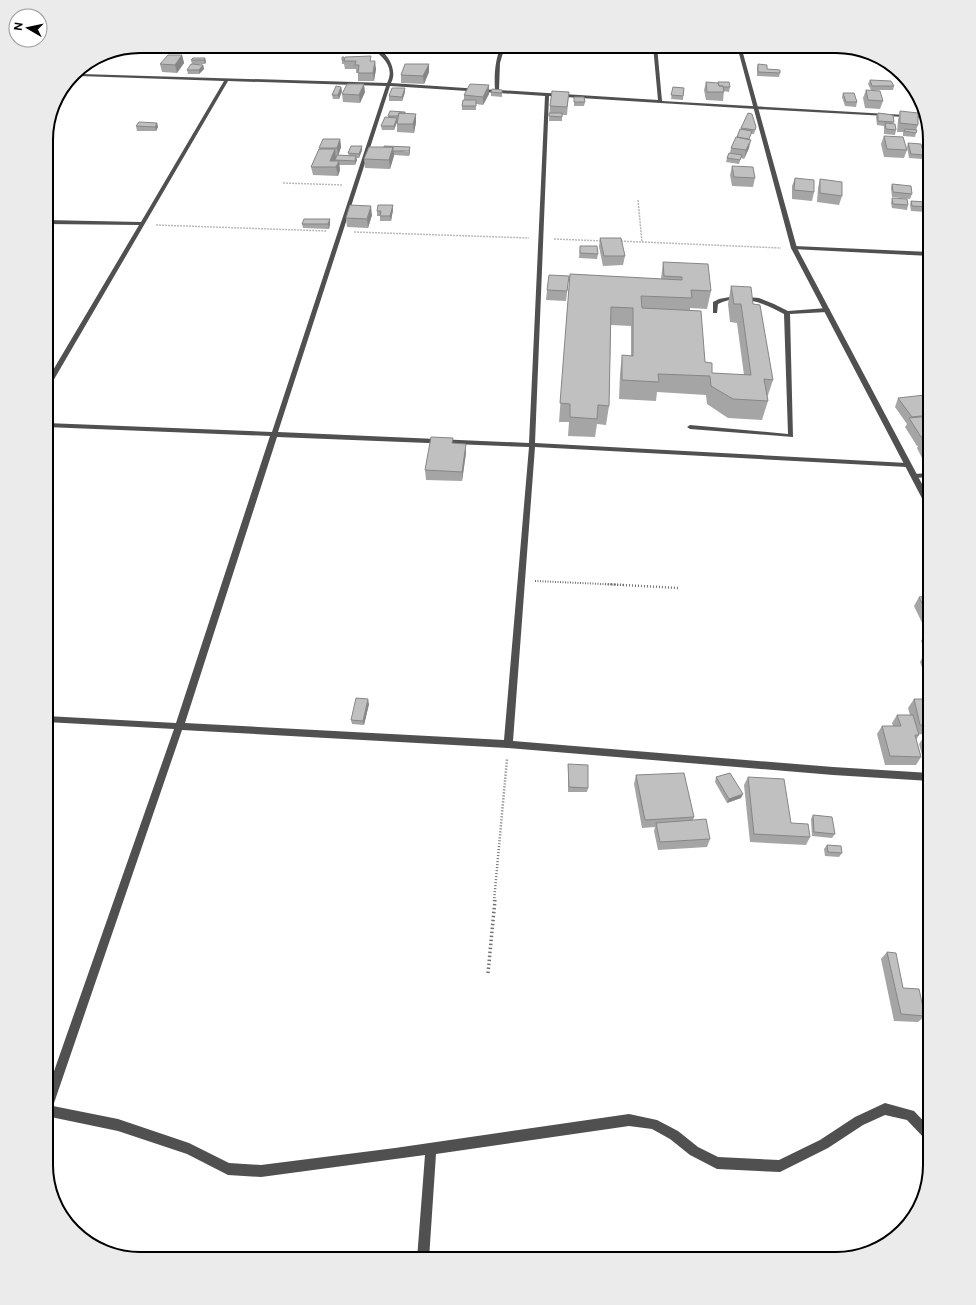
<svg xmlns="http://www.w3.org/2000/svg" width="976" height="1305" font-family="'Public Sans',sans-serif">
	<style>
		.lines { fill: none; stroke-linecap: round; stroke-linejoin: round }
		.path-far3 { stroke: #727272; stroke-width: 1.5; stroke-dasharray: 0.5 1; stroke-linecap: butt }
		.path-far2 { stroke: #727272; stroke-width: 2; stroke-dasharray: 1 1.5; stroke-linecap: butt }
		.path-far1 { stroke: #727272; stroke-width: 2.5; stroke-dasharray: 1 2; stroke-linecap: butt }
		.path { stroke: #727272; stroke-width: 3.5; stroke-dasharray: 1.5 2.5; stroke-linecap: butt }
		.service { fill: #505050; fill-rule: evenodd }
		.minor { fill: #505050; fill-rule: evenodd }
		.tertiary { fill: #505050; fill-rule: evenodd }
		.wall { fill: #a5a5a5 }
		.shaded-wall { fill: #868686 }
		.building { fill: #c0c0c0; stroke: #868686 }
		.rim { fill: none; stroke: #000; stroke-width: 2 }
	</style>
	<rect width="100%" height="100%" fill="#fff"/>
	<g class="lines">
		<path class="path-far3" d="M285,53l2,-7
			M283,183l60,2
			M638,200l4,42
			M156,225l171,6
			M354,232l175,6
			M554,239l49,2
			M618,241l163,7"/>
		<path class="path-far2" d="M535,581l90,4"/>
		<path class="path-far1" d="M605,584l73,4
			M494,901l13,-142"/>
		<path class="path" d="M488,973l7,-73"/>
		<path class="service" d="M735,296l24,2 15,6 14,7 39,-3 3,2 -3,2 -37,2 3,123 -103,-8 -3,-2 3,-2 98,9 -4,-120c-20,-11 -44,-21 -66,-10l-1,9h-4v-11l6,-3z"/>
		<path class="minor" d="M368,46c17,0 31,23 23,37l104,7c-1,-15 0,-30 6,-44h4l-5,17 -1,27 159,10 -5,-54h4l5,55 261,15v2l-167,-9 -207,-13 -14,347 372,20 3,2 -3,2 -372,-20 -22,294 320,26 97,6v8l-97,-6 -325,-27 -326,-18 -129,376 65,13 71,24 40,20 32,2 134,-17 234,-34 28,6 21,11 20,16 20,10 61,3 41,-20 35,-23 30,-14 29,8 16,17v14l-4,-2 -19,-20 -22,-5 -22,10 -35,23 -48,24 -63,-3 -27,-14 -20,-16 -18,-10 -23,-3 -193,28 -7,105h-12l8,-104 -164,22 -33,-2 -41,-21 -69,-23 -72,-15v-22l128,-365 -128,-7v-6l130,7 94,-287 -224,-9v-4l226,9 114,-346 -158,-5 -179,307 -3,2v-8l93,-157 -93,-1v-4l95,2 83,-141 -145,-5 -25,30 1,-5 20,-25h-2l2,-2h2l7,-8 7,-4 -10,12 306,9c9,-17 -6,-28 -19,-37zM390,86l155,10 -16,347 -251,-11zM277,437l252,10 -25,293 -319,-17z
			M794,246l136,6v4l-138,-7 -1,-1z
			M930,473v4l-16,1 -3,-2 3,-2z"/>
		<path class="tertiary" d="M737,46h4l56,202 133,251v9l-4,-2 -135,-258z"/>
	</g>
	<path class="wall" d="M378,46h16l1,4 -9,2z
		M182,55l2,8 -7,10 -15,-1 -2,-8z
		M205,58l1,4 -1,2h-13l-1,-4z
		M342,60l30,1 4,8 -2,12h-16v-8h-2v-4h-11l-1,-5h-2z
		M429,64v8l-5,12 -23,-1v-8z
		M758,64l9,5 13,4 -1,4 -22,-1v-8z
		M203,65l1,4 -5,5h-11l-1,-4z
		M870,80l24,6 -1,4h-22l-3,-6z
		M706,82l24,5 -1,5 -5,-1 -1,10 -17,-1 -2,-10z
		M341,87l1,4 -3,8h-6l-1,-4z
		M673,87l11,1 -1,12 -12,-1z
		M405,88v4l-3,9h-13v-5z
		M502,90v7l-11,-1v-4z
		M866,90l17,11 -3,8 -15,-1 -2,-10z
		M365,92l-5,11 -17,-1 -1,-8z
		M569,92l-2,23h-5v6h-13l1,-15z
		M843,93l14,9 -1,5 -11,-1 -3,-9z
		M489,94l-6,11 -7,-1v6h-14v-4l2,-6v-5z
		M574,97l11,5 -1,4h-10z
		M900,111l18,14 -2,5v3l-1,4 -12,-1v-4h-6l1,-12z
		M405,113l11,9 -2,11 -17,-1v-11l-3,9h-12l-1,-4 7,-9v-1z
		M878,113l16,9 -1,2 3,6 -1,5 -11,-1v-8l-7,-1 -1,-8z
		M157,123l1,4 -2,4h-19l-1,-5z
		M756,127l-2,7h-3l-2,5v9l-5,11 -3,-1 -2,6 -13,-2 1,-4 3,-5 1,-5 6,-11 4,-9z
		M924,131l4,1 2,9 -7,-1 -1,-4z
		M884,136l23,14 -3,8 -20,-1 -3,-13z
		M340,139l1,8 -3,8 11,1 -1,-3 14,-7v4l-3,8h-3l1,2 -2,5h-16l1,5 -2,6 -25,-1 -2,-8 8,-18v-1z
		M908,143l16,12 -1,4 -14,-1 -2,-11z
		M369,147l41,5 -1,4 -15,-1 -4,14 -25,-1 -1,-9z
		M732,166l23,12 -2,9 -21,-1 -2,-11z
		M795,178l19,14 -2,9 -20,-2v-13z
		M820,179l22,17 -3,9 -22,-3 1,-14z
		M892,184l20,10 -2,5 -18,-2 -1,-9z
		M892,198l16,7 -1,5 -15,-2 -1,-5z
		M911,201l17,6 -2,5 -15,-1 -1,-6z
		M393,210l-2,11h-11v-5h-3v-5z
		M372,215l-4,13 -21,-1 -1,-9z
		M330,219v5l-1,5 -26,-1 -1,-4z
		M600,238l25,18 -2,9 -20,1 -4,-19z
		M580,246l18,8 -1,5 -18,-1z
		M663,262l48,29 -4,18 -17,-1v3l15,51 7,11 32,2 -7,-52 -7,-1 -2,-18 3,-18 22,18 20,76 -6,18 1,3 -6,19 -34,-2 -21,-14 -1,-9 -49,-3 -1,9 -37,-2 1,-25 2,-19 9,1v-30l-20,-1 -2,81 -3,19 -9,-1 -2,13 -27,-1 1,-14h-10l11,-148 91,5z
		M568,285l-2,16 -20,-1 1,-10z
		M898,398l32,3v63h-5l-8,-16 1,-2h-1l-12,-19 2,-3 -12,-17z
		M466,453l-4,28 -36,-1 -1,-10z
		M930,596v33h-5l-11,-23 5,-9z
		M930,631v59l-10,-28 5,-9h1l-5,-12 5,-9z
		M914,699l11,8h4l1,-2v55l-7,-1 -4,-15 6,-9h1l-7,-1v1l-3,5 5,17 -5,8h-31l-8,-31 5,-8h11l-1,-3 5,-8h13l-2,-7z
		M369,704l-5,21 -12,-1 -1,-4z
		M568,764l20,24 -1,4h-19z
		M636,775l58,42 -1,3 17,19 -3,8 -49,3 -4,-19 1,-4 -13,1 -8,-44z
		M716,777l25,21 -14,5 -12,-21z
		M748,777l43,46 19,14 -4,8 -56,-3 -6,-57z
		M813,815l22,19 -3,4 -20,-2 -1,-17z
		M827,845l15,8 -3,4 -14,-1 -1,-7z
		M887,952l16,36 22,28 -7,6 -24,-1 -13,-62z"/>
	<path class="shaded-wall" d="M395,46v4l-9,2v-4z
		M182,55l2,8 -7,10 -2,-8z
		M205,58l1,4 -1,2 -1,-4z
		M375,61l1,8 -2,12 -1,-8z
		M429,64v8l-5,12 -1,-8z
		M203,65l1,4 -5,5v-4z
		M364,84l1,8 -5,11 -1,-8z
		M489,85v9l-6,11v-8z
		M341,87l1,4 -3,8 -1,-4z
		M405,88v4l-3,9v-4z
		M416,114v8l-2,11 -1,-9z
		M397,118v4l-3,8v-4z
		M157,123l1,4 -2,4 -1,-4z
		M340,139l1,8 -3,10 -1,-9z
		M751,140l-2,8 -5,11 2,-9z
		M362,146v4l-3,8v-4z
		M393,147l1,9 -4,13 -1,-9z
		M410,147v5l-1,4v-5z
		M335,149l1,9 -4,9 -2,-6z
		M356,156l1,4 -2,5v-4z
		M339,161l1,9 -2,6 -2,-9z
		M393,205v5l-2,11 -1,-5z
		M371,206l1,9 -4,13 -1,-9z
		M330,219v5l-1,5 -1,-5z
		M466,444v9l-4,28v-9z
		M368,699l1,5 -5,21 -1,-4z
		M743,794l-2,4 -14,5 2,-4z"/>
	<path class="building" d="M383,46h12l-9,2z
		M168,55h14l-7,10 -15,-1z
		M371,56l-1,5h5l-2,12h-15l1,-8h-4l1,-4h-12l1,-4z
		M342,57h2v3h-2z
		M193,58h12l-1,2h-13z
		M191,64l12,1 -4,5h-12z
		M405,64h24l-6,12 -22,-1z
		M758,64l9,1v4l13,1v3l-22,-1z
		M870,80l21,1 3,5h-22z
		M706,82l12,1 1,3h4l1,6h-17z
		M718,82h11l1,5h-7v-1h-4z
		M347,84h17l-5,11 -17,-1z
		M470,84l19,1 -6,12 -19,-2z
		M336,86l5,1 -3,8h-6z
		M673,87l11,1 -1,8 -12,-1z
		M392,88h13l-3,9 -13,-1z
		M492,89l10,1v3l-11,-1z
		M866,90l14,1 3,10 -15,-1z
		M552,91l17,1 -2,15 -17,-1z
		M843,93h11l3,9h-11z
		M574,97h10l1,5h-11z
		M463,100h13v6h-14z
		M390,111l15,1v1h-6l-1,3h-10z
		M900,111l18,2v12l-18,-2z
		M399,113l17,1 -3,10h-16z
		M549,113h13v4l-13,-1z
		M748,113l4,1 4,13 -1,3 -14,-2z
		M878,113l15,2 1,7 -16,-1z
		M385,117l12,1 -3,8h-13z
		M139,122l18,1 -2,4 -19,-1z
		M885,123l10,1 1,6 -10,-1z
		M740,129l12,2 -3,8 -12,-2z
		M905,129l12,1 -1,3 -12,-2z
		M924,131l4,1 1,4h-4z
		M884,136l19,1 4,13 -20,-1z
		M736,137l15,3 -5,10 -15,-2z
		M323,139h17l-3,9h-18z
		M908,143l13,1 3,11 -13,-1z
		M351,146h11l-3,8 -11,-1z
		M384,146l26,1 -1,4h-16v-4h-9z
		M369,147h24l-4,13 -25,-1z
		M319,149h16l-5,12h9l-3,6h-25z
		M729,153l13,2 -2,5 -13,-2z
		M337,155l19,1 -1,5 -20,-1z
		M732,166l21,1 2,11 -21,-1z
		M795,178l19,2v12l-20,-2z
		M820,179l22,3v14l-22,-3z
		M892,184l19,2 1,8 -19,-2z
		M892,198l15,1 1,6 -15,-1z
		M911,201l16,1 1,5 -16,-1z
		M350,205l21,1 -4,13 -21,-1z
		M378,205h15l-3,11h-10l1,-5h-4z
		M304,219h26l-2,5h-26z
		M600,238h21l4,18h-21z
		M580,246h17l1,8 -18,-1z
		M663,262l45,2 3,27 -20,-1 1,8 -51,-2 1,12 59,3 4,51 7,1v10l39,2 -10,-71h-7l-3,-18 20,1 2,17 7,1 13,75 -9,-1 4,22 -35,-2 -22,-13 -1,-10 -52,-2 1,8 -37,-2v-25l11,1v-48l-22,-1 -2,99 -11,-1 -1,14 -27,-2v-13l-10,-1 10,-129 112,6v-3l-18,-1z
		M549,275l20,1 -2,15 -20,-1z
		M925,395l5,6v14l-18,2 -14,-19z
		M930,416v20l-9,1 -12,-19z
		M431,437l22,1 -1,5 14,1 -4,28 -37,-2z
		M922,438h8v17h-1z
		M930,596v23l-11,-22z
		M930,631v10l-4,-9z
		M925,653h5v14z
		M356,698l12,1 -5,22 -12,-1z
		M914,699h9l2,8h5v19l-10,-1z
		M897,715h16l6,20h-4l6,22 -31,-1 -8,-30h19z
		M925,735l5,1v15h-1z
		M568,764l20,1v23l-19,-1z
		M684,773l10,44 -49,3 -9,-45z
		M730,773l13,21 -14,5 -13,-22z
		M748,777l36,2 7,44 17,1 2,13 -56,-3z
		M813,815l19,2 3,17 -21,-2z
		M706,819l4,20 -50,3 -4,-19z
		M827,845l14,1 1,7 -14,-1z
		M887,952l9,1 7,35 16,1 6,27 -24,-2z"/>
	<path d="M0 0H976V1305H0ZM140 53H836A87 87 0 0 1 923 140V1165A87 87 0 0 1 836 1252H140A87 87 0 0 1 53 1165V140A87 87 0 0 1 140 53Z" fill="#ebebeb" fill-rule="evenodd"/>
	<path class="rim" d="M140 53H836A87 87 0 0 1 923 140V1165A87 87 0 0 1 836 1252H140A87 87 0 0 1 53 1165V140A87 87 0 0 1 140 53Z"/>
	<g transform="translate(28 28) rotate(279)"><circle r="19" fill="#ffffff" stroke="#999999"/>
	<path d="M0-3L7 15L0 10L-7 15Z" fill="#000000"/>
	<text y="-6" font-size="11" font-weight="bold" text-anchor="middle" fill="#000000">N</text>
	</g>
</svg>
